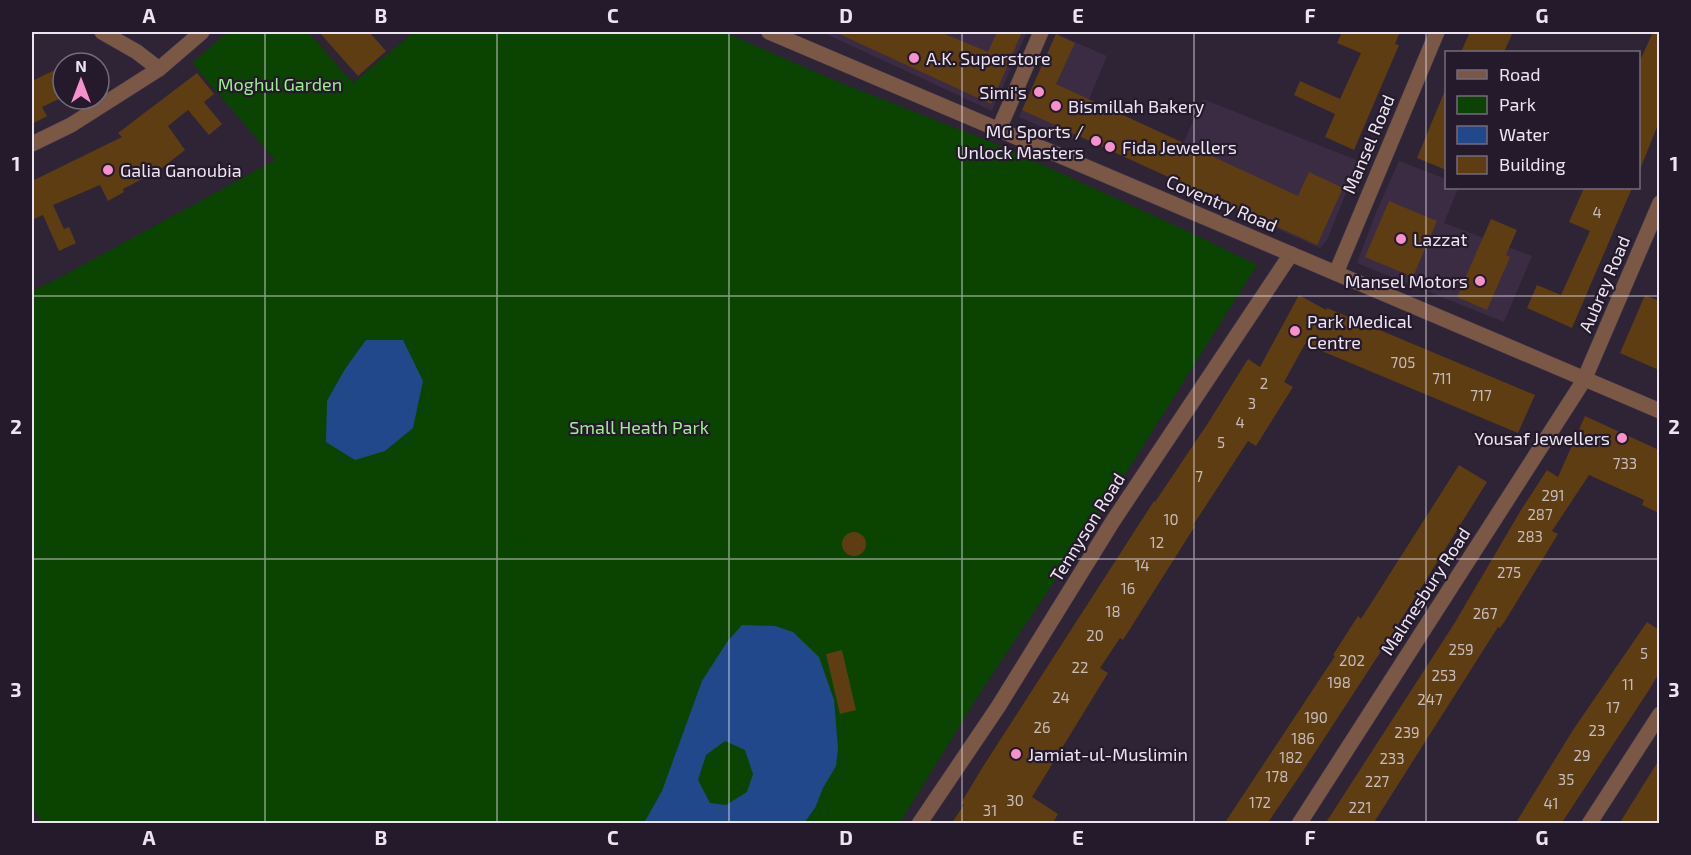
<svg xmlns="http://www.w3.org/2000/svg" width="1691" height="855" font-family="'Exo 2',sans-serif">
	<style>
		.built { fill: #3b2c44 }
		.green { fill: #0a4400 }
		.water { fill: #22488c; fill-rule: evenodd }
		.building { fill: #5e3d13 }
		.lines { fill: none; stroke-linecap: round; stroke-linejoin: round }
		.minor-casing { stroke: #493e50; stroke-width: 16 }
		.tertiary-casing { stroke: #493e50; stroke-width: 16 }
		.minor { stroke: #7b5746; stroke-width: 15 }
		.tertiary { stroke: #7b5746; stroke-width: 15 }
		.grid { fill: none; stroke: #ece5f1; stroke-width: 1.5; stroke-opacity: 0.55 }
		.poi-dot { fill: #f890cb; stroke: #251a2b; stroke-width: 2 }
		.labels { text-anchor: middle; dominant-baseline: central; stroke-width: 4.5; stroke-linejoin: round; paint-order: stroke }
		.number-label { font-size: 15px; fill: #c8bbba }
		.poi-label { font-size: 18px; fill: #ece5f1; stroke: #251a2b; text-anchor: start }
		.park-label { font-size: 18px; fill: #9cee8e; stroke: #251a2b }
		.street-label { font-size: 18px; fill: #ece5f1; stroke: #251a2b }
		.neatline { fill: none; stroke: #ece5f1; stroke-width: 2 }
		.grid-label { font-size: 20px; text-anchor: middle; font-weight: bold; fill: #ece5f1 }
	</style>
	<rect width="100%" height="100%" fill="#2f2336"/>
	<path class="built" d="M822,32h205l-35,79z
		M1056,34l51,22 -35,84 -53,-23z
		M1203,99l156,62 -32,79 -7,8 -153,-69z
		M1399,161l47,18v9h12l-14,35 88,33 -28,66 -147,-59 20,-53z"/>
	<path class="green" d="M228,32h80l45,51 61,-51h310l112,49 165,65 197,90 59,29 -134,213 -143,215 -81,131 -856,-1 -11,-16v-516l27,-13 216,-118 -83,-97z"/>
	<path class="water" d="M366,340h37l20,41 -10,47 -28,23 -30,9 -29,-18 1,-41 18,-32z
		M742,625l33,1 18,6 26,25 15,43 4,48 -2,18 -13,22 -8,20 -11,15h-160l18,-32 40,-110 25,-39zM725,741l20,9 8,24 -6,18 -21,13 -16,-2 -12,-23 8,-25z"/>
	<path class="building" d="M319,32h50l17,19 -28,25z
		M835,32h105l48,20 9,-20h25l-31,72z
		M1342,32h58l-5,12 4,1 -45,105 -29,-13 10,-23 -41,-19 6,-14 40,18 21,-46 -24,-10z
		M1470,32h43l-9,20h-43z
		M1653,32h6v90l-20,50 -1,-107z
		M1056,34l19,9 -19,41 242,112 11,-24 34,16 -26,57 -295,-135z
		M63,66v31l-21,10 5,9 -15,8v-43z
		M197,73l17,21 -10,8 18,22 -13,11 -21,-25 -20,16 17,24 -27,21 -35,18 1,3 -16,9 -8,-16 -47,20 11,24 5,-2 7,16 -17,8 -16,-36 -11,5v-39l90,-44 -4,-4z
		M1446,88v82l-29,-12z
		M1584,188h48l-60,140 -45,-20 10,-23 24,10 29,-64 -21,-9z
		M1389,201l48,20 -24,56 -48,-20z
		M1491,219l26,11 -11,25 4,2 -23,53 -30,-13z
		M1299,295l27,15 1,-2 208,87 -17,38 -213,-89 -21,38 9,5 -37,59 -8,-5 -45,69 -10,15 2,1 -72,114 -3,-2 -20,30 8,5 -76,124 26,17 -6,10h-101l13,-19 -3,-2 23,-38 170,-264 1,1 53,-79 40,-64 12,8z
		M1645,295l14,6v69l-39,-17z
		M1585,416l74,34v63l-17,-8 2,-5 -55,-25 -37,56 6,3 -53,87 -5,7 -2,-1 -125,197h-48l129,-200 67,-114 26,-40 11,7z
		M1459,465l28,17 -98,157 -86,132 -36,53h-43l111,-168 -2,-1 25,-39 3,3z
		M842 544a12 12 0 1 1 24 0a12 12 0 1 1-24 0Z
		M1647,622l12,8v43l-10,17 -88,134h-46l58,-94z
		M842,650l14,60 -16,4 -14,-60z
		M1659,760v64h-40l23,-37z"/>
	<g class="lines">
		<g class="minor-casing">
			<path id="minor" d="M102,32l35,20 22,17
				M999,129l42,-97
				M1336,273l101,-241
				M919,824l79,-117 115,-186 178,-267
				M1299,824l285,-444 76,-177"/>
		</g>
		<g class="tertiary-casing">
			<path id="tertiary" d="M769,32l891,379
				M32,144l39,-19 88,-56 43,-37
				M1589,824l71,-110"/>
		</g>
		<use href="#minor" class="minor"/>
		<use href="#tertiary" class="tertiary"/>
	</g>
	<path class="grid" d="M265,32v792M497,32v792M729,32v792M962,32v792M1194,32v792M1426,32v792M32,296h1628M32,559h1628"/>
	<g class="poi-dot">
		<circle cx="914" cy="58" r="6"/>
		<circle cx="1039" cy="92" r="6"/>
		<circle cx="1056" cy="106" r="6"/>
		<circle cx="1096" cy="141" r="6"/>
		<circle cx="1110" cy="147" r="6"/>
		<circle cx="108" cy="170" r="6"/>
		<circle cx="1401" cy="239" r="6"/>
		<circle cx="1480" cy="281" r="6"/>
		<circle cx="1295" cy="331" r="6"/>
		<circle cx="1622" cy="438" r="6"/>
		<circle cx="1016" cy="754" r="6"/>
	</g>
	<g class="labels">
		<g class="number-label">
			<text x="1597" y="212">4</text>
			<text x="1403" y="362">705</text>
			<text x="1442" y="378">711</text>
			<text x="1264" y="383">2</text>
			<text x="1481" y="395">717</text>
			<text x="1252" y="403">3</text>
			<text x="1240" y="422">4</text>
			<text x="1221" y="442">5</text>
			<text x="1625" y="463">733</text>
			<text x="1199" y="476">7</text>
			<text x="1553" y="495">291</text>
			<text x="1540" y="514">287</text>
			<text x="1171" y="519">10</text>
			<text x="1530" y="536">283</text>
			<text x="1157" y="542">12</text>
			<text x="1142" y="565">14</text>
			<text x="1509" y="572">275</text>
			<text x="1128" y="588">16</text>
			<text x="1113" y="611">18</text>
			<text x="1485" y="613">267</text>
			<text x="1095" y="635">20</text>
			<text x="1461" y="649">259</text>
			<text x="1644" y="653">5</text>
			<text x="1352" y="660">202</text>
			<text x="1080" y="667">22</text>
			<text x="1444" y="675">253</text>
			<text x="1339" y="682">198</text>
			<text x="1628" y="684">11</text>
			<text x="1061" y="697">24</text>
			<text x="1430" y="699">247</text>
			<text x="1613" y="707">17</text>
			<text x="1316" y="717">190</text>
			<text x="1042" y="727">26</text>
			<text x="1597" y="730">23</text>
			<text x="1407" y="732">239</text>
			<text x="1303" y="738">186</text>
			<text x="1582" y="755">29</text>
			<text x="1291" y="757">182</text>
			<text x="1392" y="758">233</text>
			<text x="1277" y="776">178</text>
			<text x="1566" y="779">35</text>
			<text x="1377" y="781">227</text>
			<text x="1015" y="800">30</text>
			<text x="1260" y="802">172</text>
			<text x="1551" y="803">41</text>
			<text x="1360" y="807">221</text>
			<text x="990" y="810">31</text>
		</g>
		<g class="poi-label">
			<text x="926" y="58">A.K. Superstore</text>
			<text x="1027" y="92" text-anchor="end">Simi's</text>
			<text x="1068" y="106">Bismillah Bakery</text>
			<text x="1084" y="131" text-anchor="end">MG Sports /<tspan x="1084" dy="21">Unlock Masters</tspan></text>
			<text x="1122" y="147">Fida Jewellers</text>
			<text x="120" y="170">Galia Ganoubia</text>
			<text x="1413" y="239">Lazzat</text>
			<text x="1468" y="281" text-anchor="end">Mansel Motors</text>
			<text x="1307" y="321">Park Medical<tspan x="1307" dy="21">Centre</tspan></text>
			<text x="1610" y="438" text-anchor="end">Yousaf Jewellers</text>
			<text x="1028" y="754">Jamiat-ul-Muslimin</text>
		</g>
		<g class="park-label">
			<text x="280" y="84">Moghul Garden</text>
			<text x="639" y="427">Small Heath Park</text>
		</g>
		<g class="street-label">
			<text transform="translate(1368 144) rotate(-67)">Mansel Road</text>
			<text transform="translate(1222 203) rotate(23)">Coventry Road</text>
			<text transform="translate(1604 284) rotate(-67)">Aubrey Road</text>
			<text transform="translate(1087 527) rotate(-58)">Tennyson Road</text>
			<text transform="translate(1425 591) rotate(-57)">Malmesbury Road</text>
		</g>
	</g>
	<rect width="1691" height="855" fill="none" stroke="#251a2b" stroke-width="66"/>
	<rect x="1445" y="51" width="195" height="138" fill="#251a2b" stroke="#756b7a" stroke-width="1.5"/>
	<rect x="1457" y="70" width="30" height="9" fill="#7b5746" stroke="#756b7a" stroke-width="1.5"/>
	<text x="1499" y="81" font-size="18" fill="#ece5f1">Road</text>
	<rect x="1457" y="96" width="30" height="18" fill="#0a4400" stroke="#756b7a" stroke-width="1.5"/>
	<text x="1499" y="111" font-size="18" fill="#ece5f1">Park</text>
	<rect x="1457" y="126" width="30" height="18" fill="#22488c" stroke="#756b7a" stroke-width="1.5"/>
	<text x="1499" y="141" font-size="18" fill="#ece5f1">Water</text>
	<rect x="1457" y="156" width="30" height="18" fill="#5e3d13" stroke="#756b7a" stroke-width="1.5"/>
	<text x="1499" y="171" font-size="18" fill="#ece5f1">Building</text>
	<g transform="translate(81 81)"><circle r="28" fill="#251a2b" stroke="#756b7a" stroke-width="1.5"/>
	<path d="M0-4.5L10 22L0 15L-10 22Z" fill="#f890cb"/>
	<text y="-9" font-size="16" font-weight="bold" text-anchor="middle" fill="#ece5f1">N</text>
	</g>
	<rect x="33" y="33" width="1625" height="789" class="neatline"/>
	<g class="grid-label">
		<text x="149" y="23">A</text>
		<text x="381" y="23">B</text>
		<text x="613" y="23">C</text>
		<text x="846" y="23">D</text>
		<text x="1078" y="23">E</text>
		<text x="1310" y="23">F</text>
		<text x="1542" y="23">G</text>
		<text x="16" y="171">1</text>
		<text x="1674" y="171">1</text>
		<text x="16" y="434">2</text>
		<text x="1674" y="434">2</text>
		<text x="16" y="697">3</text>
		<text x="1674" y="697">3</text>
		<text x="149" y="845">A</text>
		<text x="381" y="845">B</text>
		<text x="613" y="845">C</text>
		<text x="846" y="845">D</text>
		<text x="1078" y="845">E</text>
		<text x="1310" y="845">F</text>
		<text x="1542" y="845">G</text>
	</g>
</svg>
